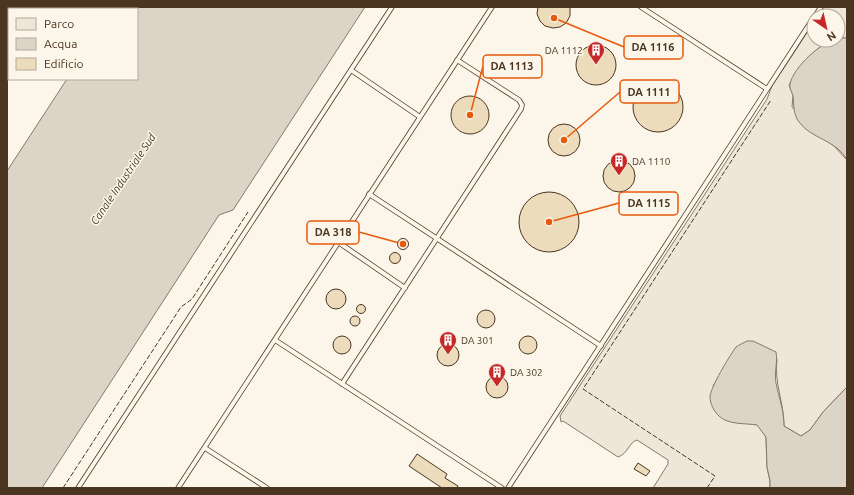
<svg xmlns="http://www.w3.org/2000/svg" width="854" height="495" font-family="Ubuntu,sans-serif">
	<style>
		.green { fill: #ede6d9; stroke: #887966 }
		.water { fill: #dcd4c6; stroke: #887966 }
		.building { fill: #ecdcbc; stroke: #4a3520 }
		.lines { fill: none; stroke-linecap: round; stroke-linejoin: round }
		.service-casing { stroke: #4a3520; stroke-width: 5.5 }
		.service { stroke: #fbf6e9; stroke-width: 4 }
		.fence { stroke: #4a3520; stroke-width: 1; stroke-dasharray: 5 2; stroke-linecap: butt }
		.labels { text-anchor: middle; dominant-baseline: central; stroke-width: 3; stroke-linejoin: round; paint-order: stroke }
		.poi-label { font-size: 10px; fill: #4a3520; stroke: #fbf6e9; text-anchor: start }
		.water-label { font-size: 11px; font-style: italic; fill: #4a3520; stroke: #fbf6e9 }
		.leader { fill: none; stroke: #e8590c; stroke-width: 1.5 }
		.callout-dot { fill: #e8590c; stroke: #fbf6e9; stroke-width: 1.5 }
		.callout { fill: #fbf6e9; stroke: #e8590c; stroke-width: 1.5 }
		.callout-label { font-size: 11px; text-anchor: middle; font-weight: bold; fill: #4a3520 }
	</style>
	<rect width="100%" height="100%" fill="#fbf6e9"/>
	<path class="green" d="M823,7h24v31h-9v-22h-20z
		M814,22v18h17c-20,11 -31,26 -42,45l4,10 -1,12 32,32 10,7 13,14v227l-24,25 -13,18 -9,6 -17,-10c0,-25 -10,-41 -7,-67l-40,-12 -24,39 19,36h11l15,3 8,12 1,30 3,14v7h-117l15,-24v-4l-31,-20c-8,2 -9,14 -19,17l-55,-36 -2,1 -1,-6 207,-317 5,-13z"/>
	<path class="water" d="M114,7h251l-132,203 -14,5 -177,273h-35v-317l60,-92h70v-70h-24z
		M838,38h9v122c-10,-20 -36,-21 -48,-38 -6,-8 -5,-17 -6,-26 -1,-4 -4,-8 -3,-12 3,-16 32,-44 48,-44z
		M747,341h6l23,11c2,10 -2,20 0,31 3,15 8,27 8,43l17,10 9,-6 13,-18 24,-25v101h-77v-7l-3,-14 -1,-30 -9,-12c-12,-2 -29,0 -38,-9 -5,-4 -9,-13 -9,-19 0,-9 20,-42 26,-50 3,-2 7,-4 11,-6z"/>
	<path class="building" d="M538,7h32v9l-4,7 -6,4 -7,1 -8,-2 -5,-5 -3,-7z
		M576 65a20 20 0 1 1 40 0a20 20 0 1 1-40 0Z
		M633 107a25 25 0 1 1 50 0a25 25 0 1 1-50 0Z
		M451 115a19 19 0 1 1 38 0a19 19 0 1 1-38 0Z
		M548 140a16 16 0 1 1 32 0a16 16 0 1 1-32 0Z
		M603 176a16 16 0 1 1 32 0a16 16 0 1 1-32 0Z
		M519 222a30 30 0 1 1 60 0a30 30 0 1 1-60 0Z
		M397.5 244a5.5 5.5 0 1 1 11 0a5.5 5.5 0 1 1-11 0Z
		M389.5 258a5.5 5.5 0 1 1 11 0a5.5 5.5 0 1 1-11 0Z
		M326 299a10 10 0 1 1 20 0a10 10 0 1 1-20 0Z
		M356.5 309a4.5 4.5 0 1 1 9 0a4.5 4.5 0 1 1-9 0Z
		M477 319a9 9 0 1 1 18 0a9 9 0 1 1-18 0Z
		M350 321a5 5 0 1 1 10 0a5 5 0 1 1-10 0Z
		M519 345a9 9 0 1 1 18 0a9 9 0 1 1-18 0Z
		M333 345a9 9 0 1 1 18 0a9 9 0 1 1-18 0Z
		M437 355a11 11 0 1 1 22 0a11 11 0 1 1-22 0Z
		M486 387a11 11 0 1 1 22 0a11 11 0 1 1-22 0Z
		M417,454l30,20 -2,4 13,8 -1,2h-15l-33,-22z
		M638,463l12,8 -4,5 -12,-7z"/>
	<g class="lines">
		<g class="service-casing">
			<path id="service" d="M641,7l126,82
				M815,16l6,-9
				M351,70l69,47
				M369,194l232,152
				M338,242l67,46
				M275,340l227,148
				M342,384l179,-275 1,-4 -3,-5 -62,-40
				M205,448l62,40
				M78,488l314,-481
				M178,488l314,-481
				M508,488l306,-471"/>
		</g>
		<use href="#service" class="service"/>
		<path class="fence" d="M63,488l118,-181 11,-8 56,-87
			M707,488l8,-12 -132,-87 188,-289"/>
	</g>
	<defs>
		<g id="building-pin" transform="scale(0.9)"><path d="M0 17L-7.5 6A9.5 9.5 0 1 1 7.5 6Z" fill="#c62828" stroke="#fbf6e9"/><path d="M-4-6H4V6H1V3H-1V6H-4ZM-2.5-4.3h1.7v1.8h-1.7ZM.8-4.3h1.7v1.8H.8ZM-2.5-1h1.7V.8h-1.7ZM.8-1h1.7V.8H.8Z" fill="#fff"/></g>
	</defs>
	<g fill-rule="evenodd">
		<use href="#building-pin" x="596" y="50"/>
		<use href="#building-pin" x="619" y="161"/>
		<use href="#building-pin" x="448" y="340"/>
		<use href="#building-pin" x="497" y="372"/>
	</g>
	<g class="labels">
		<g class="poi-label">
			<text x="583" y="50" text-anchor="end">DA 1112</text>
			<text x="632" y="161">DA 1110</text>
			<text x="461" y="340">DA 301</text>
			<text x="510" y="372">DA 302</text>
		</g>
		<g class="water-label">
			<text transform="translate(123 179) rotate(-56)">Canale Industriale Sud</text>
		</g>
	</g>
	<path class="leader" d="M554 18L624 47M470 115L483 66M564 140L620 92M549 222L619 203M403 244L359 232"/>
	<g class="callout-dot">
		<circle cx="554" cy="18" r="4"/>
		<circle cx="470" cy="115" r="4"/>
		<circle cx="564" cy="140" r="4"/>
		<circle cx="549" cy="222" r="4"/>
		<circle cx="403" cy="244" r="4"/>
	</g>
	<g class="callout">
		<rect x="624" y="36" width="59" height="23" rx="4"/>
		<rect x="483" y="55" width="59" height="23" rx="4"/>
		<rect x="620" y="80" width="59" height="23" rx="4"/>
		<rect x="619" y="192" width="59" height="23" rx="4"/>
		<rect x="307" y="221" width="52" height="23" rx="4"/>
	</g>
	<g class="callout-label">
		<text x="653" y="51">DA 1116</text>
		<text x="512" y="70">DA 1113</text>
		<text x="649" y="96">DA 1111</text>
		<text x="649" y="207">DA 1115</text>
		<text x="333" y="236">DA 318</text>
	</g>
	<rect width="854" height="495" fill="none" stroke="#4a3520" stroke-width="16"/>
	<rect x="8" y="8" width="130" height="72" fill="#fbf6e9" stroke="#b4a999"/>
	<rect x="16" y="18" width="20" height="12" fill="#ede6d9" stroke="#b4a999"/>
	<text x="44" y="28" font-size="12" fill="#4a3520">Parco</text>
	<rect x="16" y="38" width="20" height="12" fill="#dcd4c6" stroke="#b4a999"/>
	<text x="44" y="48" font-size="12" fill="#4a3520">Acqua</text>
	<rect x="16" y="58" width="20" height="12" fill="#ecdcbc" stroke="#b4a999"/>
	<text x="44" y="68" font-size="12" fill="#4a3520">Edificio</text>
	<g transform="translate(826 28) rotate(146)"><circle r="19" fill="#fbf6e9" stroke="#b4a999"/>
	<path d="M0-3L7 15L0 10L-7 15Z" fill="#c62828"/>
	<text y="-6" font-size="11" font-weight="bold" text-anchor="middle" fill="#4a3520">N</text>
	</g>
</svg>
